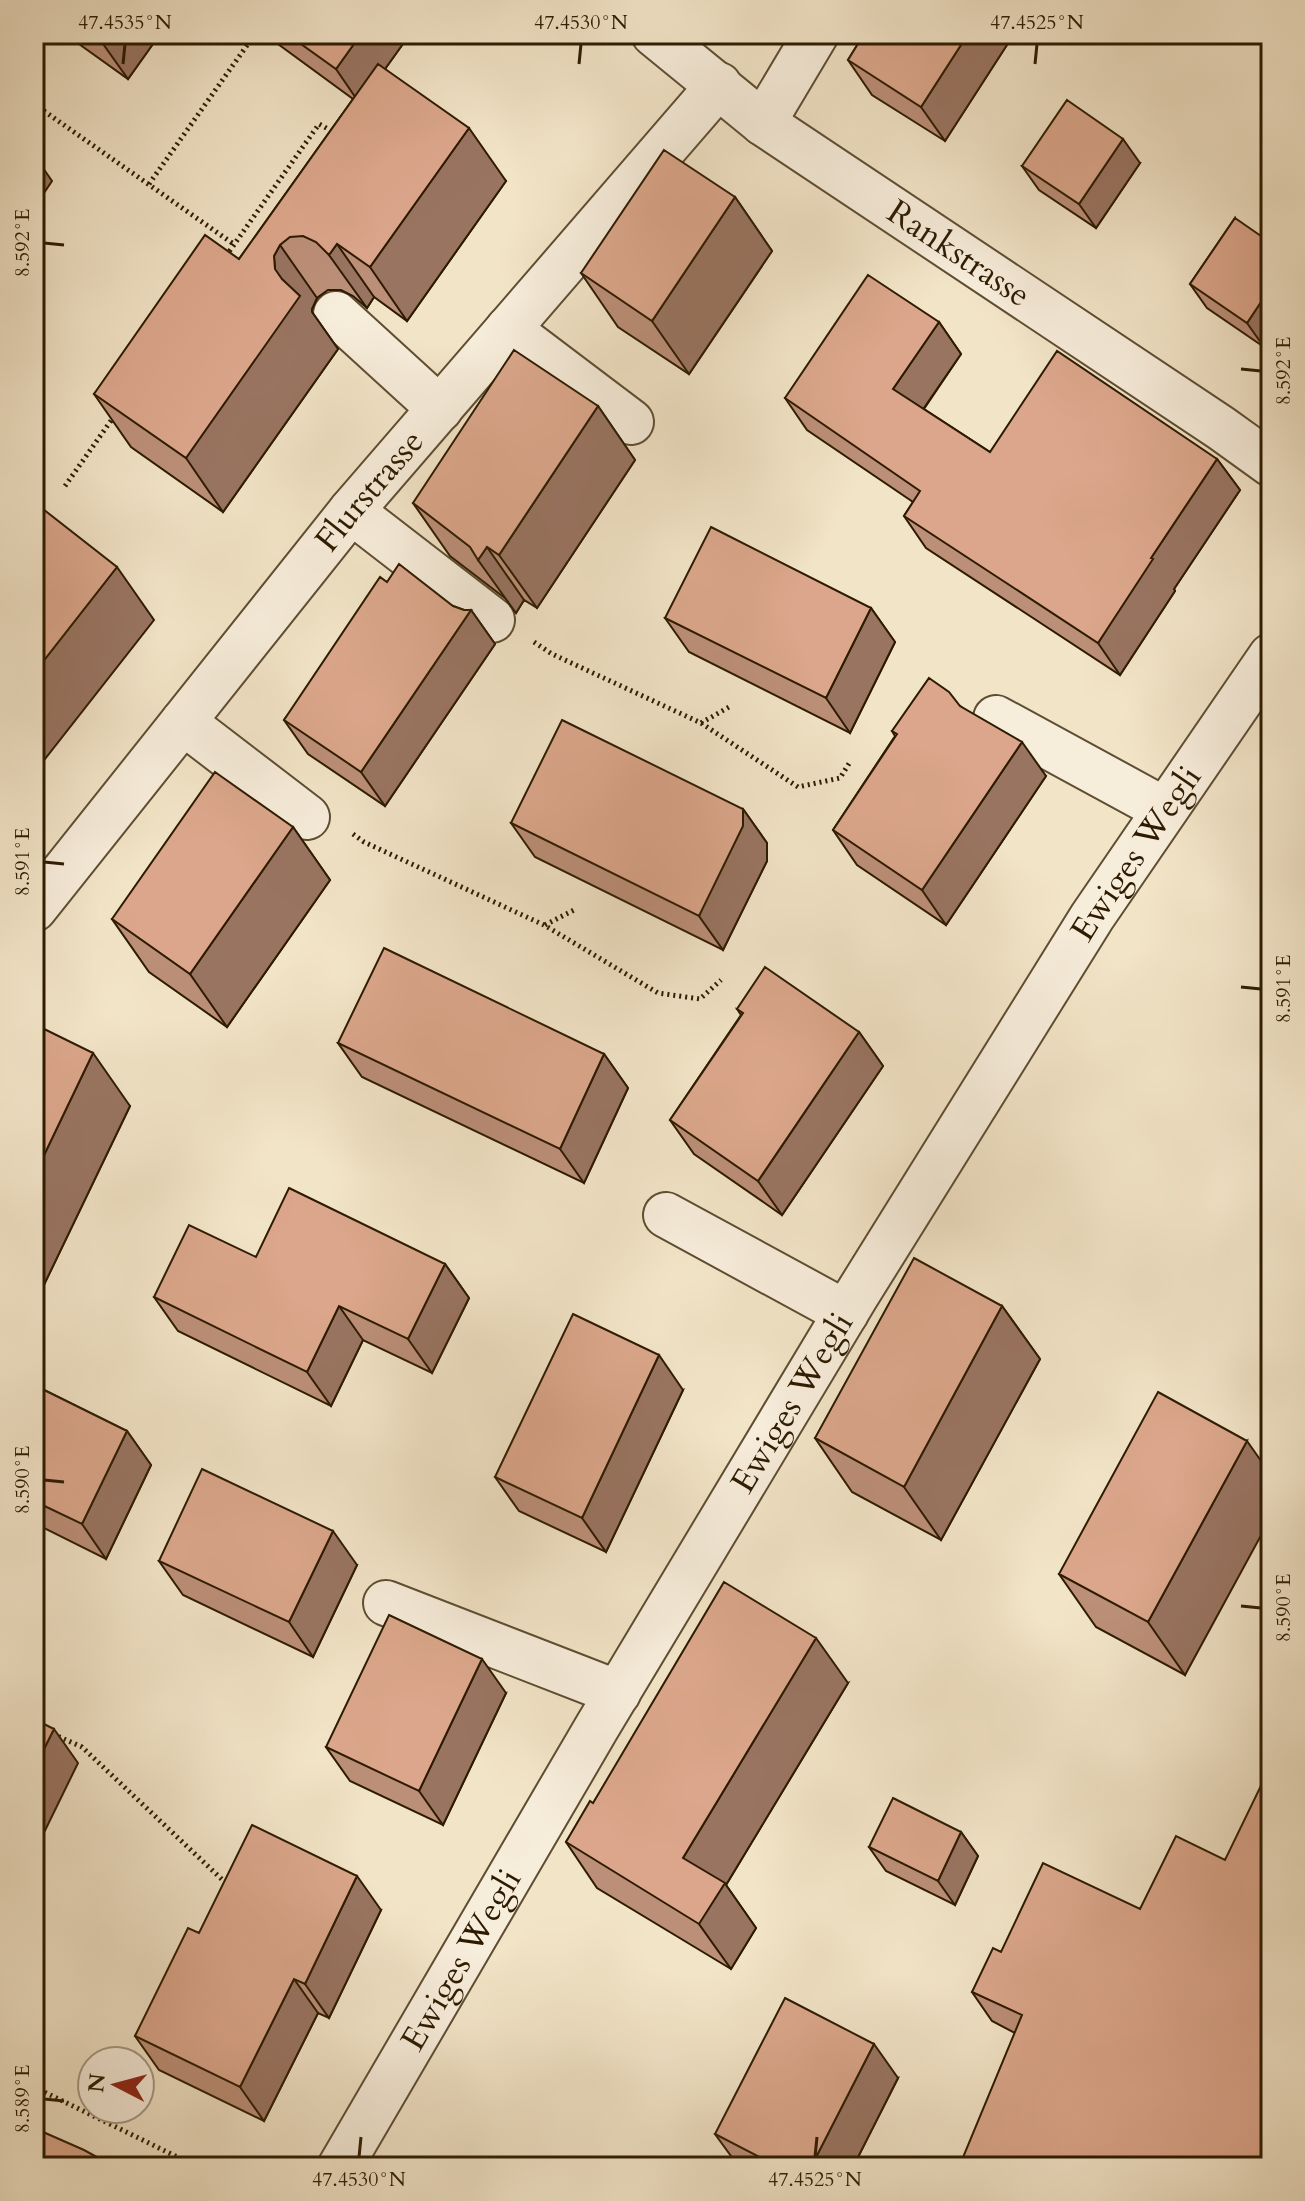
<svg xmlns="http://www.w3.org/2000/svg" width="1305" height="2201" font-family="Cardo,serif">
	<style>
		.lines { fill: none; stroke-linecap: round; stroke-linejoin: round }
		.minor-casing { stroke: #5e4d32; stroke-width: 48 }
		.path { stroke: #2d1b01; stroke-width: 5; stroke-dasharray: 2 4; stroke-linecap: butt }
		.minor { stroke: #f7eddb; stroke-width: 44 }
		.wall { fill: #bc8f78; stroke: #2d1b01; stroke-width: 2 }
		.shaded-wall { fill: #997461; stroke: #2d1b01; stroke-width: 2 }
		.building { fill: #dba68b; stroke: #2d1b01; stroke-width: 2 }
		.ticks { fill: none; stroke: #2d1b01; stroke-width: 3 }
		.labels { text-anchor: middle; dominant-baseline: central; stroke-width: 6; stroke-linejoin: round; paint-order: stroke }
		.street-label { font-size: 34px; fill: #2d1b01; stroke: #f7eddb }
		.neatline { fill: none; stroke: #2d1b01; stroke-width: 3 }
		.ticks-label { font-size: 20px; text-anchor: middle; fill: #2d1b01 }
	</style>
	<rect width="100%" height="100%" fill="#f2e4c7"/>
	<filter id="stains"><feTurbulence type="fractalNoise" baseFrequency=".0025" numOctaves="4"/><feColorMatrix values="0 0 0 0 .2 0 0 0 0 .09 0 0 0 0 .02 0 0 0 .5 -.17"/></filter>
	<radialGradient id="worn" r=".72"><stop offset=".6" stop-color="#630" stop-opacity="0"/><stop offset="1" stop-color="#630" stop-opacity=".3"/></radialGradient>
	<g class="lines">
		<g class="minor-casing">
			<g id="minor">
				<path id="s1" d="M654,34l109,89 458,305 50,36"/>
				<path d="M763,123l53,-89"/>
				<path d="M336,314l104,95"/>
				<path d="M508,329l123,93"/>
				<path d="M351,511l141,109"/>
				<path d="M996,718l169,92"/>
				<path d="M183,722l124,95"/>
				<path id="s2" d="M34,909l317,-398 368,-426"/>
				<path d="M666,1215l180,98"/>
				<path d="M386,1603l232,90"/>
				<path id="s3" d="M340,2167l257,-440 259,-431 236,-379 179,-261"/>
			</g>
		</g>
		<path class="path" d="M34,104l201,141
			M149,184l106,-150
			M226,256l93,-132 18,10
			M65,486l50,-71
			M534,642l18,12 149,69 97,64 42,-9 10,-16
			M701,723l28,-16
			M353,834l11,8 180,83 114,68 42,6 21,-19
			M545,925l31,-16
			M53,1734l29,13 147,139
			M34,2087l164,80"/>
		<use href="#minor" class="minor"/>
	</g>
	<path class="wall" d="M65,34h95l-32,45z
		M271,34h139l-25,35 121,112 -99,140 -33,-24 -7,11 -14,-12 -12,-6h-13l-11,8 -5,11v3l26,37 -115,163 -92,-65 -37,-53 145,-135 114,-160 -75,-55z
		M864,34h150l-69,107 -73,-46 -24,-35z
		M1140,163l-44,65 -57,-38 -17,-24z
		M735,197l37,54 -83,123 -71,-47 -37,-54z
		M1235,218l29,129 -57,-39 -17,-24z
		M939,322l22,32 -37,55 66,43 227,7 23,31 -66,99 1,2 -55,84 -194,-127 -22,-32 9,-14 -106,-72 -22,-32z
		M598,406l37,54 -98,148 -13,-8 -8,13 -10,-14 -56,-43 -37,-53z
		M387,582l77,28h7l24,34 -110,162 -77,-52 -24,-34z
		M871,608l24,34 -45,91 -161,-81 -24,-34z
		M960,706l86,70 -100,149 -89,-60 -24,-35 62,-94 -3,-5z
		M743,809l24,34v18l-44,89 -188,-93 -24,-34z
		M293,827l37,53 -103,147 -78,-55 -37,-53z
		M737,1009l122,23 24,34 -101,149 -88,-61 -24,-34 71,-105z
		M34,1024l96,82 -89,185 -7,-3z
		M338,1043l266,11 24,34 -44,95 -222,-106z
		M256,1257l189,7 24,34 -37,75 -69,-33 -32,66 -153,-75 -24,-34z
		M1002,1306l38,53 -99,181 -89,-48 -37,-54z
		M34,1385l93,46 24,34 -45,94 -72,-36z
		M683,1390l-77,162 -87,-41 -24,-34z
		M1247,1441l-62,234 -89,-48 -37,-53z
		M159,1561l198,4 -44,92 -130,-62z
		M848,1683l-122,202 30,43 -25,41 -134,-81 -31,-46 27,-39z
		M506,1693l-63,132 -93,-44 -24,-34z
		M961,1832l17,24 -23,49 -69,-34 -17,-24z
		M1225,1860l46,307 -279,-146 -20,-29 29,-40 139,-43z
		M381,1910l-52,108 -11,-5 -54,108 -105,-51 -24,-34 64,-103z
		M898,2078l-45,89h-114l-24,-33z"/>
	<path class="shaded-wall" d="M96,34h64l-32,45z
		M361,34h49l-50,70 -24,-35z
		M968,34h46l-69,107 -24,-34z
		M1183,34h8l-3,6z
		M469,128l37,53 -99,140 -37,-54z
		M1123,139l17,24 -44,65 -17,-24z
		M34,155l18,26 -18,27z
		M735,197l37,54 -83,123 -37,-53z
		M337,244l37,53 -7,11 -38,-53z
		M280,245l37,53 -5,11v3l26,37 -115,163 -37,-54 89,-189 -1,-13z
		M1271,287v49l-7,11 -17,-24z
		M939,322l22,32 -46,67 -22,-32z
		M598,406l37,54 -98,148 -38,-53z
		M1217,459l23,31 -66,99 1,2 -55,84 -22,-32 53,-85z
		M487,547l37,53 -8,13 -38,-53z
		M117,567l37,53 -120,153v-100z
		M871,608l24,34 -45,91 -24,-35z
		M471,610l24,34 -110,162 -24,-34z
		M1022,742l24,34 -100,149 -24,-35z
		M743,809l24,34v18l-44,89 -24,-34z
		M293,827l37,53 -103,147 -37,-53z
		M859,1032l24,34 -101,149 -24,-34z
		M93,1053l37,53 -89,185 -7,-10v-105z
		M604,1054l24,34 -44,95 -24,-34z
		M445,1264l24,34 -37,75 -24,-34z
		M339,1306l24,34 -32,66 -24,-34z
		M1002,1306l38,53 -99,181 -37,-53z
		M659,1355l24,35 -77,162 -24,-34z
		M127,1431l24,34 -45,94 -24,-35z
		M1247,1441l24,34v42l-86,158 -37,-53z
		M333,1531l24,34 -44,92 -24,-35z
		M816,1638l32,45 -122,202 30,43 -25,41 -32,-45 -16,-66z
		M482,1659l24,34 -63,132 -24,-34z
		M54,1729l24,34 -44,90v-84z
		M961,1832l17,24 -23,49 -17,-24z
		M357,1876l24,34 -52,108 -24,-34z
		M294,1979l24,34 -54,108 -24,-34z
		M874,2044l24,34 -45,89h-42z"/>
	<path class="building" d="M287,34h74l-25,35z
		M864,34h104l-47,73 -73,-47z
		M378,64l91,64 -99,139 -33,-23 -8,11 -13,-13 -13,-6 -13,1 -10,8 -6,11 1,13 7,10 18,17 -114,162 -92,-64 111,-159 34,24z
		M1067,100l56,39 -44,65 -57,-38z
		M664,150l71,47 -83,124 -71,-48z
		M1235,218l36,25v44l-24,36 -57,-39z
		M868,275l71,47 -46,67 97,63 67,-101 160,108 -66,99 2,1 -55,84 -194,-127 16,-25 -135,-93z
		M514,350l84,56 -99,149 -12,-8 -9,13 -8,-13 -57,-44z
		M34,502l83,65 -83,106z
		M711,527l160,81 -45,90 -161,-80z
		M399,564l54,42 11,4h7l-110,162 -77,-52 96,-143 7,5z
		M929,678l20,14 11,14 62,36 -100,148 -89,-60 64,-96 -5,-3z
		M562,720l181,89v17l-44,90 -188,-93z
		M215,772l78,55 -103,147 -78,-55z
		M384,948l220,106 -44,95 -222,-106z
		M765,967l94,65 -101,149 -88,-61 73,-107 -6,-4z
		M34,1024l59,29 -59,123z
		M289,1188l156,76 -37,75 -69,-33 -32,66 -153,-75 35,-72 67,32z
		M914,1258l88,48 -98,181 -89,-49z
		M573,1314l86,41 -77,163 -87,-41z
		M34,1385l93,46 -45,93 -48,-23z
		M1158,1392l89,49 -99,181 -89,-48z
		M202,1469l131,62 -44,91 -130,-61z
		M724,1582l92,56 -133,220 42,25 -26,41 -133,-82 24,-41 3,2z
		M389,1615l93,44 -63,132 -93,-44z
		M34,1719l20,10 -20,40z
		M1271,1765v266l-4,8 4,1v127h-312l63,-152 -50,-23 21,-44 8,4 42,-89 97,46 36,-73 49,24z
		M893,1798l68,34 -23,49 -69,-34z
		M252,1825l105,51 -52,108 -11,-5 -54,108 -105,-51 53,-108 11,5z
		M785,1998l89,46 -63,123h-32l-64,-33z
		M34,2128l50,22 31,17h-81z"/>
	<path class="ticks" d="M123,64l2,-20M579,64l2,-20M1035,64l2,-20M44,243l20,2M1241,369l20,2M44,862l20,2M1241,987l20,2M44,1480l20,2M1241,1606l20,2M44,2099l20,2M359,2157l2,-20M815,2157l2,-20"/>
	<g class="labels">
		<g class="street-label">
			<text stroke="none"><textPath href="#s1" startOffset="376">Rankstrasse</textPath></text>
			<text stroke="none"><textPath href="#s2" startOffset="536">Flurstrasse</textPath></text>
			<text stroke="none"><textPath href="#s3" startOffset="1536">Ewiges Wegli</textPath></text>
			<text stroke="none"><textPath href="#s3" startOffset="888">Ewiges Wegli</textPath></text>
			<text stroke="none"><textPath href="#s3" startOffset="240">Ewiges Wegli</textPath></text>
		</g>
	</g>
	<rect width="1305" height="2201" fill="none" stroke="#f2e4c7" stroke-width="88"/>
	<g transform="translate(116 2085) rotate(276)"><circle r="38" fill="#f7eddb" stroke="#a69984" stroke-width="2"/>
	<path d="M0-6L14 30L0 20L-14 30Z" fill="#8f2418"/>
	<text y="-12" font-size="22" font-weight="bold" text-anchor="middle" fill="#2d1b01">N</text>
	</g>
	<rect x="44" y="44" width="1217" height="2113" class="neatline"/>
	<g class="ticks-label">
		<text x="125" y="29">47.4535°N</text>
		<text x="581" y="29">47.4530°N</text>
		<text x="1037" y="29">47.4525°N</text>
		<text transform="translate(22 243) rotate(-90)" y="7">8.592°E</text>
		<text transform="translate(1283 371) rotate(-90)" y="7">8.592°E</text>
		<text transform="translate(22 862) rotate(-90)" y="7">8.591°E</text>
		<text transform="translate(1283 989) rotate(-90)" y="7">8.591°E</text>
		<text transform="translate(22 1480) rotate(-90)" y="7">8.590°E</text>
		<text transform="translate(1283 1608) rotate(-90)" y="7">8.590°E</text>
		<text transform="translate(22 2099) rotate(-90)" y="7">8.589°E</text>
		<text x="359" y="2186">47.4530°N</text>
		<text x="815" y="2186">47.4525°N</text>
	</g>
	<rect width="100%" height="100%" filter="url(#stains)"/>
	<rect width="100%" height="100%" fill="url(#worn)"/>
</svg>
